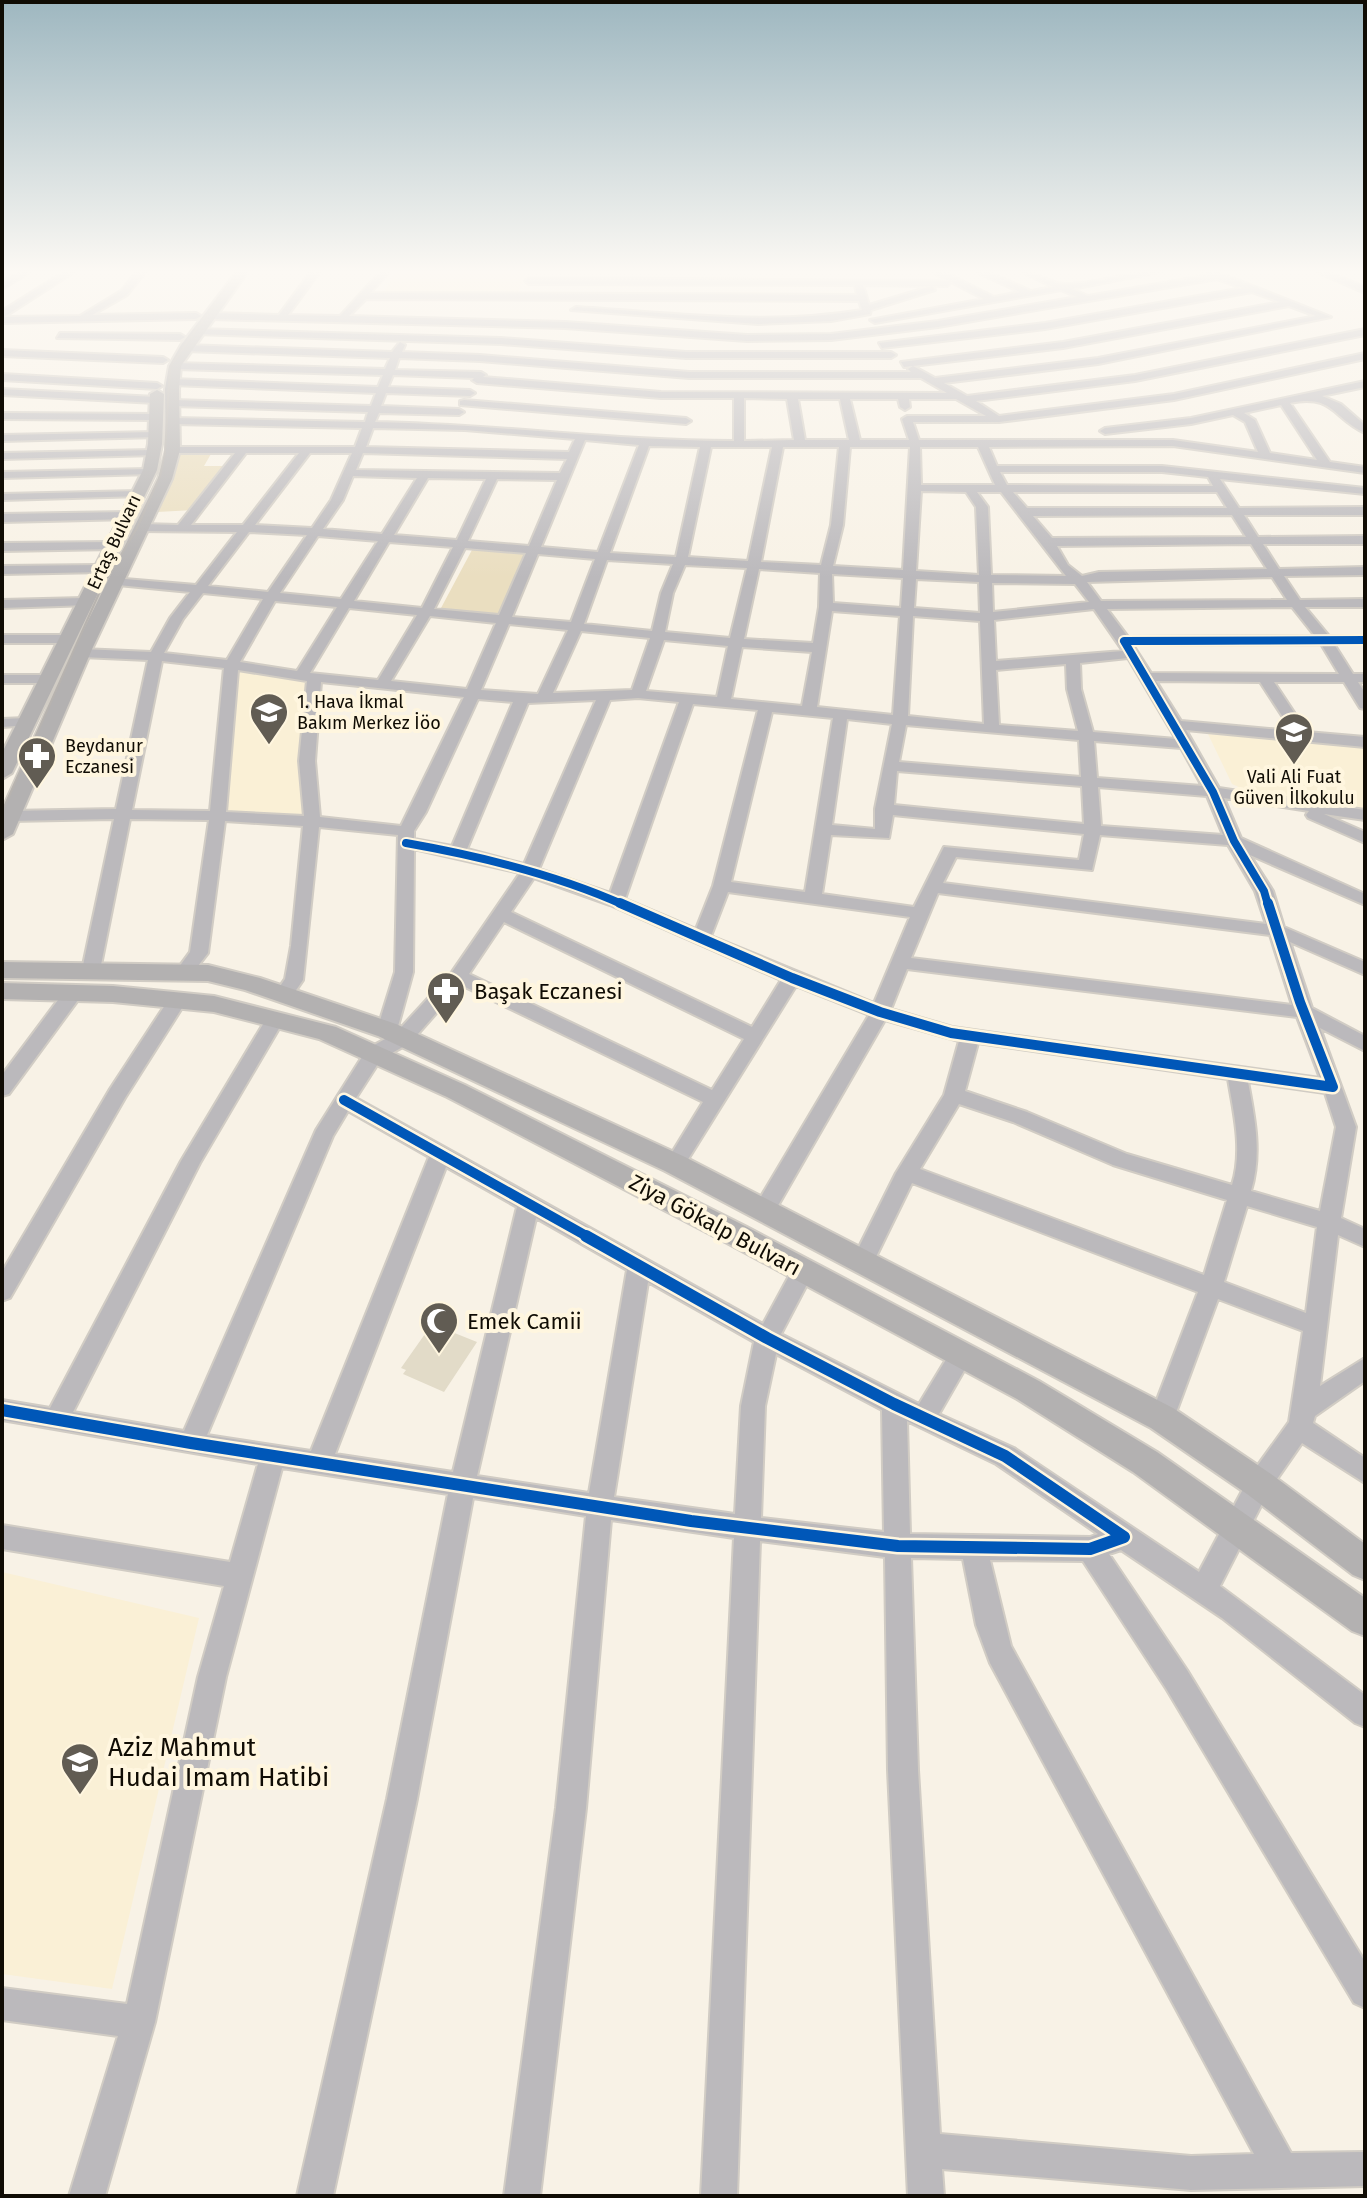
<svg xmlns="http://www.w3.org/2000/svg" width="1367" height="2198" font-family="'Fira Sans',sans-serif">
	<style>
		.built { fill: #faf0d6 }
		.green { fill: #eadec0 }
		.building { fill: #e2dbc8 }
		.lines { fill: none; stroke-linecap: round; stroke-linejoin: round }
		.minor-casing { stroke: #d1ccc4; stroke-width: 4 }
		.major-casing { stroke: #d1ccc4; stroke-width: 4 }
		.minor { fill: #bbb9bc; fill-rule: evenodd }
		.major { fill: #b3b1b1; fill-rule: evenodd }
		.tram { stroke: #b7b3af; stroke-width: 2 }
		.cycleway-far3-casing { stroke: #fff6df; stroke-width: 9 }
		.cycleway-far2-casing { stroke: #fff6df; stroke-width: 12 }
		.cycleway-far1-casing { stroke: #fff6df; stroke-width: 15 }
		.cycleway-casing { stroke: #fff6df; stroke-width: 17 }
		.cycleway-far3 { stroke: #0057b8; stroke-width: 6 }
		.cycleway-far2 { stroke: #0057b8; stroke-width: 8 }
		.cycleway-far1 { stroke: #0057b8; stroke-width: 10 }
		.cycleway { stroke: #0057b8; stroke-width: 12 }
		.labels { text-anchor: middle; dominant-baseline: central; stroke-width: 8; stroke-linejoin: round; paint-order: stroke }
		.far-street-label { font-size: 18px; fill: #100c04; stroke: #fff6df }
		.far-poi-label { font-size: 18px; fill: #100c04; stroke: #fff6df; text-anchor: start }
		.poi-label { font-size: 22px; fill: #100c04; stroke: #fff6df; text-anchor: start }
		.street-label { font-size: 22px; fill: #100c04; stroke: #fff6df }
		.near-poi-label { font-size: 26px; fill: #100c04; stroke: #fff6df; text-anchor: start }
	</style>
	<rect width="100%" height="100%" fill="#f8f2e6"/>
	<path class="built" d="M396,270h130l-9,25 -134,-1z
		M231,666l83,11 -2,142 -94,-3z
		M1208,734l157,13v62l-109,-14 -24,-11z
		M2,1572l197,46 -87,371 -110,-15z"/>
	<path class="green" d="M179,454h32l-7,12h21l-31,44 -37,2z
		M473,548l58,5 -31,62 -59,-7z"/>
	<path class="building" d="M432,1324l45,18 -33,50 -41,-18 3,-4 -5,-2z"/>
	<g class="lines">
		<g class="minor-casing">
			<path id="minor" d="M22,270h11l-31,19v-7z
				M67,270h10l-73,47 76,-1 41,-25 17,-21h9l-20,25 -35,20 104,-2 5,3 -5,3 -194,4v-12z
				M312,270h9l-33,45 52,1 42,-46h9l-21,23 487,2 -2,-10 -326,-1 -4,-3 4,-3 419,3 -15,-9 7,-2 54,27 26,-5 -48,-22h12l47,21 22,-4 -35,-17c18,0 32,15 49,14 34,-1 67,-14 102,-14l-97,19 16,7 121,-21 -9,-5h12l119,47 -233,47 -154,19 23,13 168,-21 230,-46v6l-230,46 -159,20 23,15 175,-22 191,-41v6l-191,41 -175,22h-86l6,18h254l85,12 -13,-30 -12,-7 -42,9 -86,10 -5,-3 5,-3 86,-10 174,-37v6l-43,9 19,8 24,21v8c-33,-15 -31,-39 -75,-30l40,59 35,5v6l-192,-27 -184,1 8,19h165l203,22v6l-145,-15 19,29 126,-1v8h-121l14,22 107,-1v8h-102l16,25 86,-2v8l-81,1 16,24 65,-1v8h-60l24,29h36v8h-31l19,30h12v8h-7l7,11v16l-5,-1 -16,-26h-70l33,50 58,5v10l-179,-17 33,58 146,22v10l-41,-6 41,18v11l-57,-25 -2,-3 3,-4 -85,-13 17,40 124,56v11l-115,-50 23,36 11,36 81,35v13l-75,-33 22,66 53,28v15l-45,-23 36,99 -15,91 24,11v18l-27,-12 -18,151 45,-28v23l-50,35 -2,7 52,35v25l-63,-40 -34,49 -48,94 145,109v32l-10,-4 -133,-105 -101,-68 -12,4 78,116 178,292v46l-11,-5 -187,-313 -84,-129 -93,-1 21,86 280,507 74,-1v34l-174,4 -249,-21 2,27h-36l-20,-426 -3,-213 -125,-16 -23,655h-36l33,-658 -123,-18 -25,288 -46,388h-36l52,-388 30,-292 -113,-18 -56,301 -84,397h-36l90,-397 61,-305 -166,-26 -56,209 -71,345 -50,174h-36l49,-160 -116,-16v-32l125,16 71,-327 26,-91 -222,-37v-24l228,37 28,-98 -256,-44v-20l48,8 131,-247 87,-145 7,-2 9,6 -84,143 -127,249 111,19 132,-301 51,-81 29,-16 56,-61 68,-99 -106,-24 -1,123 -16,58 -10,6 -10,-6 18,-58 3,-137 -79,-8 -16,153 -13,19 -7,2 -9,-6 11,-16 6,-33 12,-120 -78,-5 -17,132 -17,22 -6,2 -9,-6 14,-19 19,-132 -79,-1 -30,151 -9,6 -6,-2 -3,-4 32,-151 -104,2 -8,-5 8,-5 106,-2 32,-149 -66,-3 -7,-4 7,-4 69,3 19,-34 20,-26 -72,-7 -5,-1v-6l83,7 41,-53 -98,-1v-6l4,-1 35,1 57,-72h-62l-5,-3 5,-3h182l7,-19 -188,-4 -5,-3 5,-3 191,4 3,-10 -195,-6 -5,-3 5,-3 198,6 5,-13 -204,-8 -5,-3 5,-3 206,8 5,-12 -208,-6 -5,-3 5,-3 210,6 5,-11 -205,-7 -5,-3 5,-3 207,7 8,-10 5,3 -3,7 78,3 209,17h222l-3,-3 5,-3 22,12 163,-20 218,-42 -27,-10 -226,42 -159,19 -3,-5 162,-20 217,-40 -28,-10 -207,37 -163,19 -3,-5 166,-20 198,-35 -26,-9 -279,48 -107,13 -84,1 -182,-13 -354,-9 -5,-3 5,-3 68,2zM951,282l33,17 -114,21 5,3 186,-33 16,7 -139,24 -107,13 -84,1 -182,-13 -216,-6 17,-17 493,2 3,9c-95,16 -190,3 -286,-3l-5,3 187,14 73,-3 39,-7 1,-4 64,-20 -2,-4h14zM863,285l69,1 -63,19zM399,358l81,3 209,17h232l26,15 -286,-1 -178,-15 3,-2 -5,-3 -86,-2zM393,375l81,3 -2,2 5,3 184,15h73v43c-120,0 -239,-17 -359,-19l4,-9 80,2 5,-3 -5,-3 -78,-3 5,-13 84,3 5,-3 -5,-3 -82,-3zM744,398l43,1 7,41 -50,1zM798,399h42l9,41h-44zM850,399h48l2,8 5,3 5,-3 -1,-8h47l30,17h-79l-5,3 7,21h-49zM1281,405l36,55 -47,-7 -15,-33 -11,-7zM373,428l92,2 110,9 -6,13 -203,-5zM585,440l54,5 -41,107 -57,-5zM649,446l51,1 -24,110 -66,-4zM711,447h61l-24,114 -60,-4zM783,447h56l-8,78 -10,40 -60,-3zM850,447h60l-7,123 -70,-4 10,-41zM920,447h58l17,38h-74zM246,453h53l-56,72h-52zM310,453h42l-21,47 -19,28 -57,-3zM363,453l204,6 -7,14 -204,-3zM1000,472h162l46,5 5,9 -206,-1zM353,476l64,2 -35,56 -59,-5 20,-29zM428,478l58,1 -29,61 -63,-5zM497,479l60,1 -28,66 -61,-5zM921,491l45,1 10,15 3,68 -63,-4zM977,492h24l65,84 -75,-1 -3,-68zM1013,492h204l10,16h-200zM1232,515l14,22 -194,1 -19,-22zM249,532l58,3 -39,57 -60,-6zM318,536l60,5 -37,58 -61,-6zM389,542l64,5 -31,61 -68,-7zM1251,544l16,25 -168,3 -17,4 -14,-11 -11,-19zM465,548l61,5 -27,62 -65,-6zM538,554l57,5 -24,63 -59,-5zM607,560l66,4 -12,29 -9,38 -68,-7zM685,565l62,3 -17,70 -65,-6 8,-39zM759,569l61,4 -1,34 -6,36 -69,-4zM832,574l71,4 -2,30 -68,-5zM1272,577l15,23 -186,1 -14,-19zM916,579l63,3 1,31 -66,-5zM992,583l83,1 14,18 -96,10zM203,593l60,6 -36,61 -63,-7 19,-34zM275,601l62,6 -40,64 -57,-9zM1292,607l23,29 -187,1 -21,-28zM349,608l68,7 -39,65 -68,-7zM1094,609l29,42 -127,10 -2,-41zM832,611l68,5 -7,99 -76,-8zM430,616l66,7 -29,66 -76,-8zM913,616l67,5 4,103 -76,-8zM509,624l59,6 -30,64 -57,-4zM581,631l69,7 -18,52 -79,3zM664,640l64,6 -11,51 -71,-6zM1321,644l18,30 -188,-1 -18,-28zM742,647l70,5 -10,54 -71,-7zM1128,658l48,81 -83,-7 -12,-43 -1,-26zM162,661l62,7 -14,143 -78,-1zM1066,664l1,25 11,42 -79,-6 -3,-55zM238,670l69,11 -8,80 5,55 -78,-4zM1156,681l104,1 32,49 -111,-10zM321,682l143,15 -63,129 -81,-9 -5,-56zM638,698l41,4 -69,191 -71,-24 71,-169zM478,699l35,3 -61,144 -38,-7v-8l12,-19zM596,700l-72,164 -57,-15 61,-146zM693,704l65,6 -45,176 -17,43 -71,-30zM772,712l61,6 -28,174 -74,-10zM847,719l45,5 -17,85v20l-43,-4zM906,725l173,15 2,37 -182,-15zM1094,741l87,7 21,38 -105,-8zM897,771l185,15 2,38 -190,-19zM1098,787l109,9 16,39 -122,-9zM893,815l191,19 -5,26 -135,-13 -30,60 -92,-13 9,-59 58,3zM1100,835l128,10 27,46 11,33 -323,-41 13,-26 136,13zM534,878l76,27 171,75 -29,47 -241,-115zM728,892l182,25 -36,86 -163,-67zM938,893l332,42 22,70 -381,-47zM504,922l240,117 -32,51 -243,-116zM907,969l390,48 23,61 -368,-51 -61,-18zM461,985l242,117 -38,62 3,5h14l114,-183 73,29 -116,195 3,6 8,2 8,-2 113,-196 74,21 -15,54 -48,78 -45,90 3,6 8,3 8,-3 42,-86 286,109 -48,126 3,7 9,4 9,-4 3,-7 44,-119 85,32 -14,91 -39,54 -51,96 -185,-124 -75,-34 34,-59 -4,-7 -8,-3 -8,3 -34,56 -138,-70 33,-63 -3,-6 -8,-3 -8,3 -32,59 -407,-226 25,-39 29,-16zM978,1043l250,36c6,35 15,72 4,106l-105,-31 -100,-42 -62,-21zM1248,1082l77,11 11,34 -16,84 -69,-20c11,-37 4,-72 -3,-109zM959,1104l54,18 100,43 114,35 -23,75 -284,-106zM348,1111l81,46 -118,294 -104,-16 126,-299zM446,1167l71,40 -64,265 -118,-18zM1247,1206l70,21 -11,86 -82,-31zM536,1218l91,52 -38,223 -112,-17zM648,1282l106,60 -13,64 -6,108 -121,-17zM776,1354l106,56 2,122 -123,-14 4,-112zM907,1421l89,43 102,70 -8,3 -180,-3zM911,1558l52,1 13,66 14,38 264,491 -63,2 -251,-22 -22,-364z
				M1312,270h12l41,17v6z
				M198,329l303,9 185,14h205l5,3 -5,3h-205l-185,-14 -306,-10z
				M60,333l120,1 5,3 -5,3 -123,-2z
				M2,350l161,7 5,3 -5,3 -161,-7z
				M2,374l155,9 5,3 -5,3 -155,-9z
				M2,389l154,8 5,3 -5,3 -154,-8z
				M464,400l222,18 5,3 -5,3 -226,-19v-4z
				M2,413l154,1 5,3 -5,3 -154,-1z
				M155,432l5,3 -1,2 -157,4v-6z
				M153,450l5,3 -1,2 -155,4v-6z
				M149,469l6,3 -2,2 -151,4v-6z
				M139,491l6,3 -2,2 -141,4v-6z
				M128,512l6,4 -2,3 -130,3v-8z
				M112,542l6,4 -2,3 -114,2v-8z
				M100,565l6,4 -2,3 -102,2v-8z
				M84,598l7,4 -2,3 -87,3v-8z
				M2,635h64l7,4 -7,4h-64z
				M2,675h45l7,4 -7,4h-45z
				M26,718l7,4 -2,3 -29,2v-8z
				M74,986l9,6 -2,4 -72,98 -7,2v-21l65,-87z
				M178,994l9,6 -62,98 -115,200 -8,3v-29l108,-183 61,-93z"/>
		</g>
		<g class="major-casing">
			<path id="major" d="M238,270h11l-68,96 -2,23 1,61 -8,29 -79,168 -80,187 -11,6v-30l73,-163 83,-168 8,-29 -1,-61 4,-23 12,-21z
				M157,390l7,4 -2,50 -5,26 -145,303 -10,6v-26l141,-283 5,-26 2,-50z
				M2,962l206,3 52,13 136,46 289,133 488,251 98,66 94,70v36l-12,-5 -106,-81 -96,-66 -486,-257 -287,-135 -133,-46 -37,-9 -206,-3z
				M2,983l111,3 101,10 122,31 129,58 282,142 292,154 118,71 208,146v38l-13,-5 -219,-159 -116,-73 -290,-156 -280,-146 -128,-58 -105,-27 -101,-10 -111,-3z"/>
		</g>
		<use href="#minor" class="minor"/>
		<use href="#major" class="major"/>
		<path class="tram" d="M2,812l99,-223 36,-61 23,-52 5,-23 5,-86 68,-97"/>
		<g class="cycleway-far3-casing">
			<path id="cycleway-far3" d="M1124,642l241,-2"/>
		</g>
		<g class="cycleway-far2-casing">
			<path id="cycleway-far2" d="M406,843c74,13 149,31 218,62
				M1268,905l-4,-14 -30,-50 -21,-49 -89,-151 241,-1"/>
		</g>
		<g class="cycleway-far1-casing">
			<path id="cycleway-far1" d="M620,903l172,75 88,34 71,21 382,54 -33,-85 -32,-99
				M344,1100l246,138"/>
		</g>
		<g class="cycleway-casing">
			<path id="cycleway" d="M2,1410l189,33 500,78 207,25 192,3 34,-12 -119,-81 -111,-52 -127,-66 -181,-102"/>
		</g>
		<use href="#cycleway-far3" class="cycleway-far3"/>
		<use href="#cycleway-far2" class="cycleway-far2"/>
		<use href="#cycleway-far1" class="cycleway-far1"/>
		<use href="#cycleway" class="cycleway"/>
	</g>
	<linearGradient id="sky" x2="0" y2="1"><stop stop-color="#9eb7c0"/><stop offset="0.47" stop-color="#fcf9f4"/><stop offset="1" stop-color="#fcf9f4" stop-opacity="0"/></linearGradient>
	<rect width="1367" height="578" fill="url(#sky)"/>
	<defs>
		<g id="school-pin" transform="scale(2)"><path d="M0 17L-7.5 6A9.5 9.5 0 1 1 7.5 6Z" fill="#615c53" stroke="#fff6df"/><path d="M0-5L7-2L0 1L-7-2ZM-4 1L0 2.5L4 1V4Q0 6-4 4Z" fill="#fff"/></g>
		<g id="pharmacy-pin" transform="scale(2)"><path d="M0 17L-7.5 6A9.5 9.5 0 1 1 7.5 6Z" fill="#615c53" stroke="#fff6df"/><path d="M-2-6h4v4h4v4h-4v4h-4v-4h-4v-4h4Z" fill="#fff"/></g>
		<g id="mosque-pin" transform="scale(2)"><path d="M0 17L-7.5 6A9.5 9.5 0 1 1 7.5 6Z" fill="#615c53" stroke="#fff6df"/><path d="M3.5-4.9A6 6 0 1 0 3.5 4.9A5 5 0 1 1 3.5-4.9Z" fill="#fff"/></g>
	</defs>
	<g fill-rule="evenodd">
		<use href="#school-pin" x="269" y="712"/>
		<use href="#school-pin" x="1294" y="732"/>
		<use href="#pharmacy-pin" x="37" y="756"/>
		<use href="#pharmacy-pin" x="446" y="991"/>
		<use href="#mosque-pin" x="439" y="1321"/>
		<use href="#school-pin" x="80" y="1762"/>
	</g>
	<g class="labels">
		<g class="far-street-label">
			<text transform="translate(114 542) rotate(-65)">Ertaş Bulvarı</text>
		</g>
		<g class="far-poi-label">
			<text x="297" y="702">1. Hava İkmal<tspan x="297" dy="21">Bakım Merkez İöo</tspan></text>
			<text x="65" y="746">Beydanur<tspan x="65" dy="21">Eczanesi</tspan></text>
			<text x="1294" y="777" text-anchor="middle">Vali Ali Fuat<tspan x="1294" dy="21">Güven İlkokulu</tspan></text>
		</g>
		<g class="poi-label">
			<text x="474" y="991">Başak Eczanesi</text>
			<text x="467" y="1321">Emek Camii</text>
		</g>
		<g class="street-label">
			<text transform="translate(715 1225) rotate(28)">Ziya Gökalp Bulvarı</text>
		</g>
		<g class="near-poi-label">
			<text x="108" y="1747">Aziz Mahmut<tspan x="108" dy="30">Hudai Imam Hatibi</tspan></text>
		</g>
	</g>
	<rect width="1367" height="2198" fill="none" stroke="#100c04" stroke-width="8"/>
</svg>
